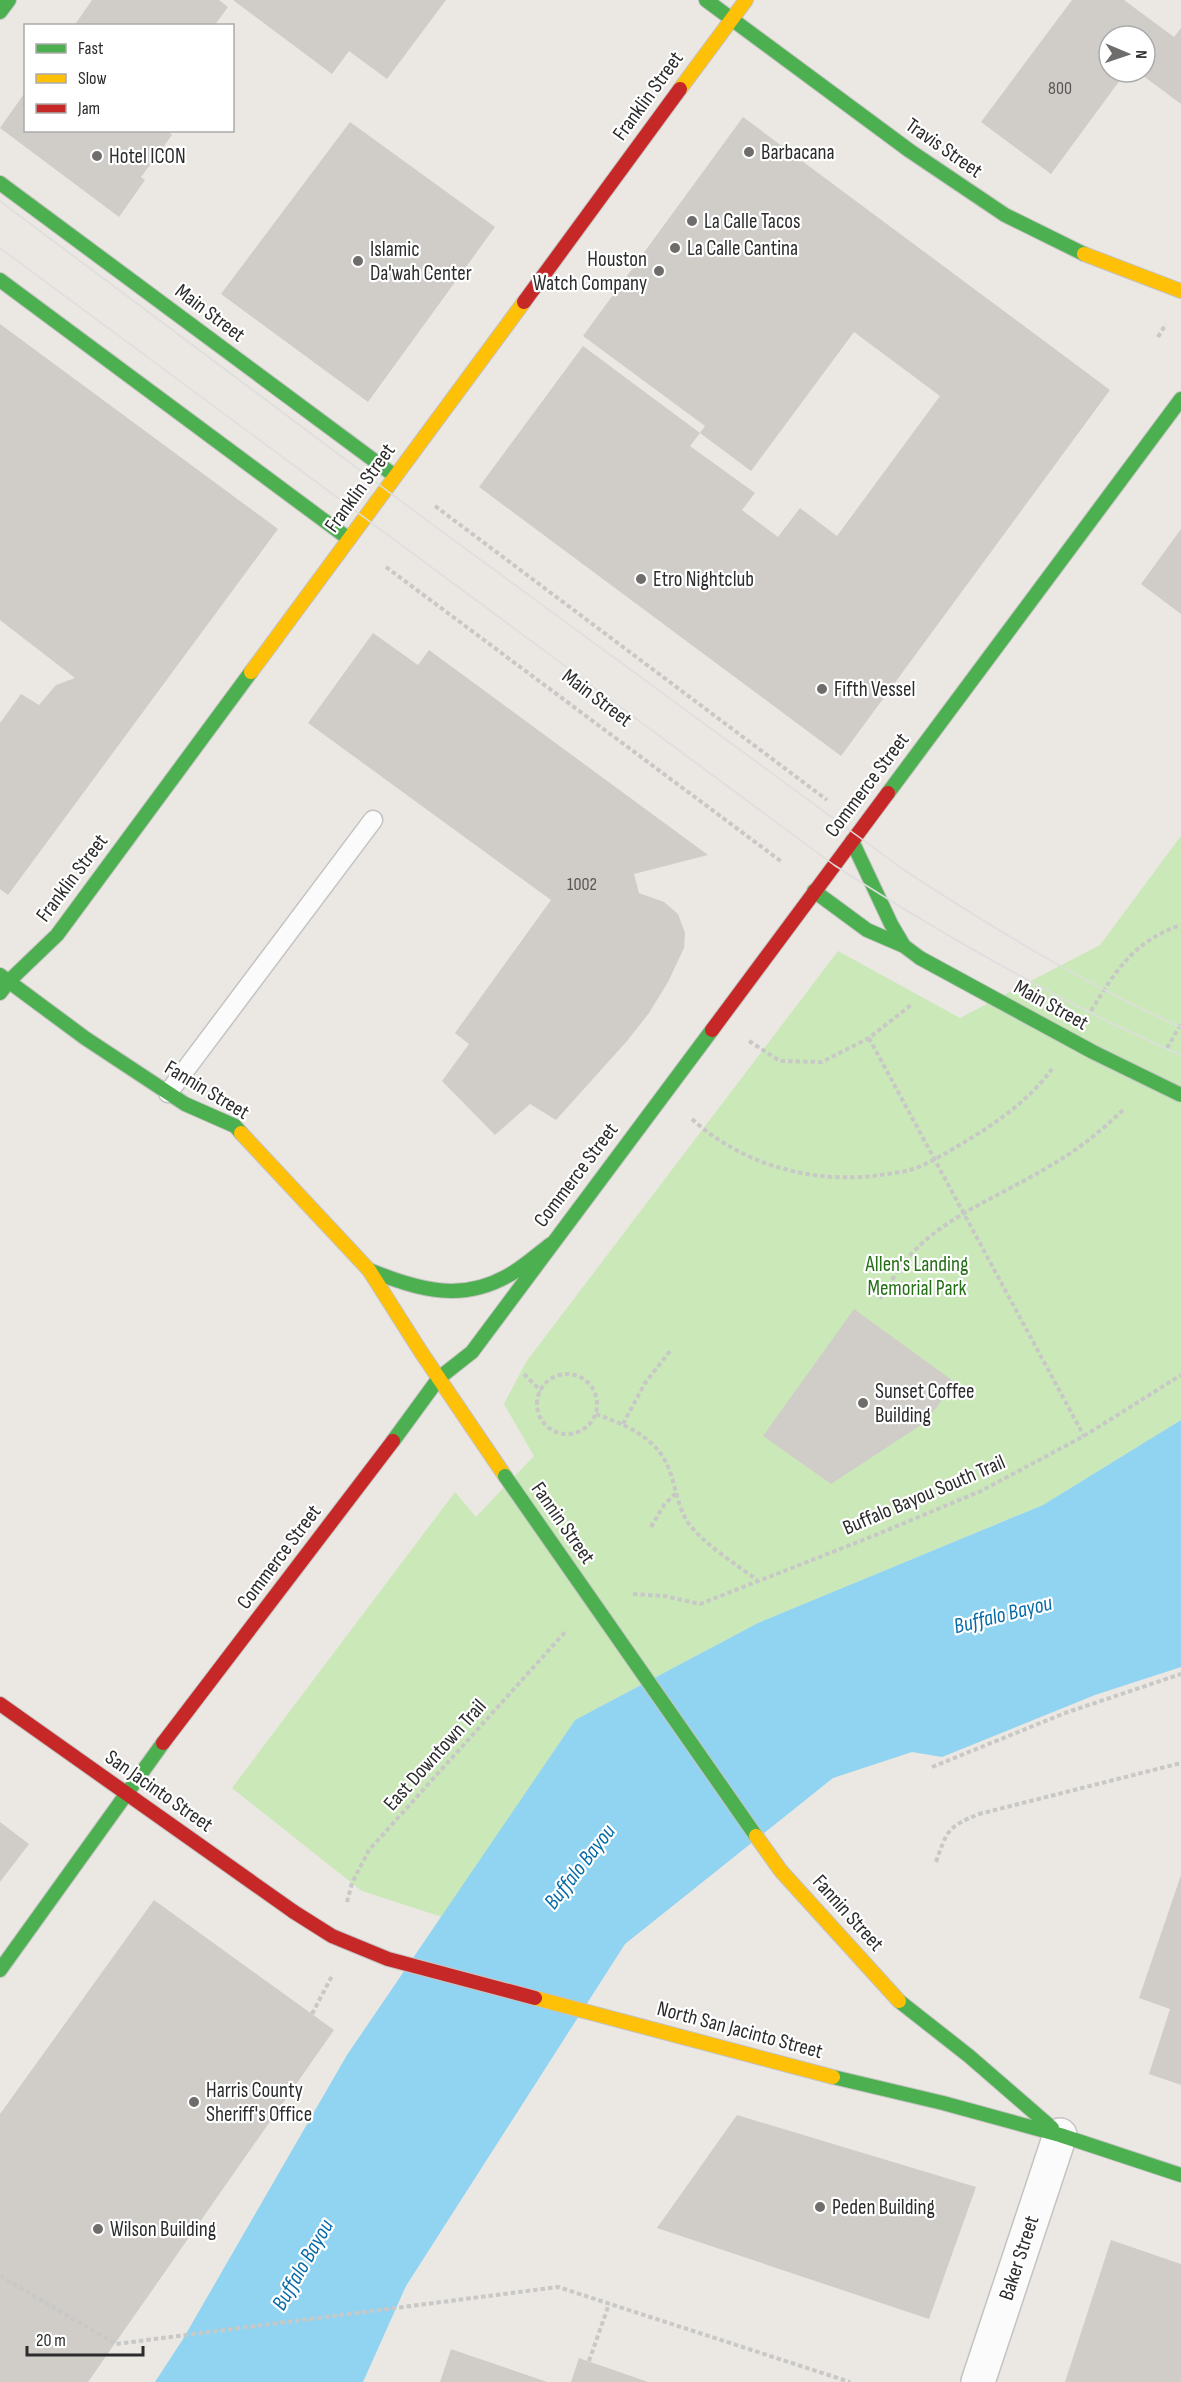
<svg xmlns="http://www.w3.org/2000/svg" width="1181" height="2382" font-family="'Sofia Sans Condensed',sans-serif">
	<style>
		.green { fill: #cbe8b9 }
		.water { fill: #91d4f1 }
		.building { fill: #d0cdc9 }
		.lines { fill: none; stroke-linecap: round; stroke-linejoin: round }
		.lane-casing { stroke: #c4c3c3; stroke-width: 21 }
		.street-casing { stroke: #c4c3c3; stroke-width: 36 }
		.fast-casing { stroke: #c4c3c3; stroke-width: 16 }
		.slow-casing { stroke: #c4c3c3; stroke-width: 16 }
		.jam-casing { stroke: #c4c3c3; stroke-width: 16 }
		.path { stroke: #c8c8c7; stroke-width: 4; stroke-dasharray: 4.5 3; stroke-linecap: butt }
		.lane { stroke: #fcfbfb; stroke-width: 18 }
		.street { stroke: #fcfbfb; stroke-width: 33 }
		.fast { stroke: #4caf50; stroke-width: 14 }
		.slow { stroke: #ffc107; stroke-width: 14 }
		.jam { stroke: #c62828; stroke-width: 14 }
		.tram { stroke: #dedee0; stroke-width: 1.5 }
		.fast-bridge-casing { stroke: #c4c3c3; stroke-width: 16; stroke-linecap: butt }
		.slow-bridge-casing { stroke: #c4c3c3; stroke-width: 16; stroke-linecap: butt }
		.jam-bridge-casing { stroke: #c4c3c3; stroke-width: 16; stroke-linecap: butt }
		.path-bridge { stroke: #c8c8c7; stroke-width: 4; stroke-dasharray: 4.5 3; stroke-linecap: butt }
		.fast-bridge { stroke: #4caf50; stroke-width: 14 }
		.slow-bridge { stroke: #ffc107; stroke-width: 14 }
		.jam-bridge { stroke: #c62828; stroke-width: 14 }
		.poi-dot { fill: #6f6d6c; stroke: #fff; stroke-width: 2 }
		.labels { text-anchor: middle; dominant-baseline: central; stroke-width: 4.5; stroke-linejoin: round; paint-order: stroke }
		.number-label { font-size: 18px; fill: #575655 }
		.street-label { font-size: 21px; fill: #2c2c2c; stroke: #fff }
		.poi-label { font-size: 21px; fill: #2c2c2c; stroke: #fff; text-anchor: start }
		.park-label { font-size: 21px; fill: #256f16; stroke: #fff }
		.water-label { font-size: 22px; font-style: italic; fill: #056aa8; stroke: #fff }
	</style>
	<rect width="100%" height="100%" fill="#ebe7e2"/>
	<path class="green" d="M1181,836v584l-138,85 -285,118 -183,97 -133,197 -80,-26 -130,-103 223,-296 21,25 58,-61 -30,-52 22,-42 312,-411 122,67 140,-73z"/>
	<path class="water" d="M1181,1420v247l-86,28 -153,62 -30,-5 -79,26 -208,166 -219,342 -43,96h-208l28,-43 164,-284 228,-335 183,-97 285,-118z"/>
	<path class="building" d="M92,0h127l9,7 -14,19h-140z
		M233,0h213l-59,79 -38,-28 -17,23z
		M1072,0h52l50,37 7,-9v76l-43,-32h7v-36h-36v36h17l-75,102 -70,-52z
		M26,91v39h141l5,5 -31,42 4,3 -26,37 -119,-89z
		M743,117l367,273 -269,366 -362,-269 104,-141 117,87 -10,13 65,47 -13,17 36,27 22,-29 37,28 103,-140 -86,-64 -103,139 -51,-38 5,-7 -122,-90z
		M350,122l145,105 -127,175 -147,-108z
		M0,324l278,205 -270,366 -8,-6v-166l21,-29 18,11 17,-20 19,-7 -75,-58z
		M1181,529v85l-40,-30z
		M373,633l45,32 11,-15 279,205 -74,19 5,19 25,9 14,12 7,19 -1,15 -16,34 -19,31 -22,28 -71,79 -26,-16 -35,31 -53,-54 27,-37 -14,-11 96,-133 -243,-177z
		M854,1309l102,74 -32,40 -93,61 -68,-48z
		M0,1822l29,22 -29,38z
		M1181,1875v210l-32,-11 21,-65 -31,-11z
		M154,1900l180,130 -246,352h-88v-268z
		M737,2115l239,72 -47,132 -272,-91z
		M1111,2240l70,24v118h-116z
		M451,2349l96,33h-107z
		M579,2358l69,24h-77z"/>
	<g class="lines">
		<g class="lane-casing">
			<path id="lane" d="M168,1093l205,-273"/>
		</g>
		<g class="street-casing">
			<path id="street" d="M978,2382l82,-247"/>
		</g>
		<g class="fast-casing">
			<path id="fast" d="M706,0l204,151 95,64 79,39
				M0,12l9,-12
				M0,183l395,293
				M0,280l349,259
				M888,793l293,-394
				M852,841l39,83 13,22
				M814,891l53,39 37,16 16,12
				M0,975l85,63 100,66 50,22 6,7
				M0,993l9,-12 48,-46 194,-263
				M369,1270c51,20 95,34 145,2 13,-8 25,-19 37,-28
				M393,1441l46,-63 33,-26 240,-322
				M0,1970l163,-227
				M899,2001l70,55 83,72
				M833,2077l110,26 117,32 121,40"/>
		</g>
		<g class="slow-casing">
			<path id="slow" d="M680,89l66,-89
				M1084,254l97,37
				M251,672l273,-370
				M241,1133l128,137 52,82 84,124"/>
		</g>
		<g class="jam-casing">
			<path id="jam" d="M524,302l156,-213
				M712,1030l176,-237
				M0,1704l294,208
				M163,1743l230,-302"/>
		</g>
		<path class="path" d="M1158,337l8,-13
			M435,506l392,294
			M386,567l396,295
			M1091,1011c25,-41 43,-70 90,-86
			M869,1038l215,398
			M749,1041l31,20 42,1 47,-24 42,-33
			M1167,1048l14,-24
			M692,1119c48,44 116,64 181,57 12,-2 28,-3 40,-7 24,-9 46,-24 68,-37 27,-18 51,-36 71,-63
			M880,1299c11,-17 21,-35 35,-49 37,-37 89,-56 133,-83 29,-16 53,-36 77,-59
			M537 1404a30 30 0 1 1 60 0a30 30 0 1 1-60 0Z
			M524,1374l17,17
			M596,1414c30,11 63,24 74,58 6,17 8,36 19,52 16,21 47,40 68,56
			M623,1424l22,-41 25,-32
			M651,1527l13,-22 12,-12
			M633,1594l32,2 35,8 173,-68 108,-45 103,-55 97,-61
			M932,1767l133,-54 116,-39
			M936,1862c11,-31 11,-35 43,-48l202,-51
			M347,1902l5,-19 17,-33 198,-220
			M312,2014l21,-40
			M589,2361l20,-57"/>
		<use href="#lane" class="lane"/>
		<use href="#street" class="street"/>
		<use href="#fast" class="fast"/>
		<use href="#slow" class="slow"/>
		<use href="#jam" class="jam"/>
		<path class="tram" d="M0,201l425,318 479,351c89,58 180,114 277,157
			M0,248l834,617c112,72 225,137 347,190"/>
		<g class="fast-bridge-casing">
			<path id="fast-bridge" d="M920,958l173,94 88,43
				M505,1476l251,360"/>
		</g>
		<g class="slow-bridge-casing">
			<path id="slow-bridge" d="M756,1836l25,35 118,130
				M535,1998l298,79"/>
		</g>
		<g class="jam-bridge-casing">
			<path id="jam-bridge" d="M294,1912l38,24 56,23 147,39"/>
		</g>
		<path class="path-bridge" d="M0,2276l116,68 442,-57 292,95"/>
		<use href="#fast-bridge" class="fast-bridge"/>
		<use href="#slow-bridge" class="slow-bridge"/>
		<use href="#jam-bridge" class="jam-bridge"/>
	</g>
	<g class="poi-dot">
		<circle cx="749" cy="152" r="6"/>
		<circle cx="97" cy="156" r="6"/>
		<circle cx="692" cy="221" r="6"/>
		<circle cx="675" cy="248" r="6"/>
		<circle cx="358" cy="261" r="6"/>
		<circle cx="659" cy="271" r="6"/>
		<circle cx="641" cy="579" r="6"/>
		<circle cx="822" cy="689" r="6"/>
		<circle cx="863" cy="1403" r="6"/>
		<circle cx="194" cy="2102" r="6"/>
		<circle cx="820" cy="2207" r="6"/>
		<circle cx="98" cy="2229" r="6"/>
	</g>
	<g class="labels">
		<g class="number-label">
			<text x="1060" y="88">800</text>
			<text x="582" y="884">1002</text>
		</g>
		<g class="street-label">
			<text transform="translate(648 96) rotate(-54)">Franklin Street</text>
			<text transform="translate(944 148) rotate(35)">Travis Street</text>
			<text transform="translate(210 313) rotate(37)">Main Street</text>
			<text transform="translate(360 488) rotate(-54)">Franklin Street</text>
			<text transform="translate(597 698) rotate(37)">Main Street</text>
			<text transform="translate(867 785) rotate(-53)">Commerce Street</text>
			<text transform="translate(72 878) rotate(-53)">Franklin Street</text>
			<text transform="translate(1051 1005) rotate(29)">Main Street</text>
			<text transform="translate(207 1090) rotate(31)">Fannin Street</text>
			<text transform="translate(576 1175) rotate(-53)">Commerce Street</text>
			<text transform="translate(924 1495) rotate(-23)">Buffalo Bayou South Trail</text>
			<text transform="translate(563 1523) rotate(55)">Fannin Street</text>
			<text transform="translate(279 1557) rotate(-53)">Commerce Street</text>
			<text transform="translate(435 1755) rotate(-48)">East Downtown Trail</text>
			<text transform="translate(159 1791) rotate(35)">San Jacinto Street</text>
			<text transform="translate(848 1913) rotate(48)">Fannin Street</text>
			<text transform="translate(740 2030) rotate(15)">North San Jacinto Street</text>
			<text transform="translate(1019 2258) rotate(-72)">Baker Street</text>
		</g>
		<g class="poi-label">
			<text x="761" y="152">Barbacana</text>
			<text x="109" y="156">Hotel ICON</text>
			<text x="704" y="221">La Calle Tacos</text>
			<text x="687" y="248">La Calle Cantina</text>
			<text x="370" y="249">Islamic<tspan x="370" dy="24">Da'wah Center</tspan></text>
			<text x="647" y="259" text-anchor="end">Houston<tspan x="647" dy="24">Watch Company</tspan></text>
			<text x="653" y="579">Etro Nightclub</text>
			<text x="834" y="689">Fifth Vessel</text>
			<text x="875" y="1391">Sunset Coffee<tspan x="875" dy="24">Building</tspan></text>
			<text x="206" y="2090">Harris County<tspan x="206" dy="24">Sheriff's Office</tspan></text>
			<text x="832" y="2207">Peden Building</text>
			<text x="110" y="2229">Wilson Building</text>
		</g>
		<g class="park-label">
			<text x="917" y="1264">Allen's Landing<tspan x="917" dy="24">Memorial Park</tspan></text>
		</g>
		<g class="water-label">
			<text transform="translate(1003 1615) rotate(-14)">Buffalo Bayou</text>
			<text transform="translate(580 1867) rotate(-52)">Buffalo Bayou</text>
			<text transform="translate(303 2265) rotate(-60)">Buffalo Bayou</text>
		</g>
	</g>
	<rect x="24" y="24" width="210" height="108" fill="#ffffff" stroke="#ababab" stroke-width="1.5"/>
	<rect x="36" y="44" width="30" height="9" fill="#4caf50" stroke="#ababab" stroke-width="1.5"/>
	<text x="78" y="54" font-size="18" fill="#2c2c2c">Fast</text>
	<rect x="36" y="74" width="30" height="9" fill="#ffc107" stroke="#ababab" stroke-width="1.5"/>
	<text x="78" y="84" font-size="18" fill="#2c2c2c">Slow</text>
	<rect x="36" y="104" width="30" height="9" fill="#c62828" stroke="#ababab" stroke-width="1.5"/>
	<text x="78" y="114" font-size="18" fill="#2c2c2c">Jam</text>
	<g transform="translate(1127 54) rotate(92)"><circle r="28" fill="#ffffff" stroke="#ababab" stroke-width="1.5"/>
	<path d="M0-4.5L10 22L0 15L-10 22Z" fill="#6f6d6c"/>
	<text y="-9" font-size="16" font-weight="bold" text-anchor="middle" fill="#2c2c2c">N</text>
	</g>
	<path d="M27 2346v9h116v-9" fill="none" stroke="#2c2c2c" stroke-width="3"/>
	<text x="36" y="2346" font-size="18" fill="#2c2c2c" stroke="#ffffff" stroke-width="4.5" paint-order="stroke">20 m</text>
</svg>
